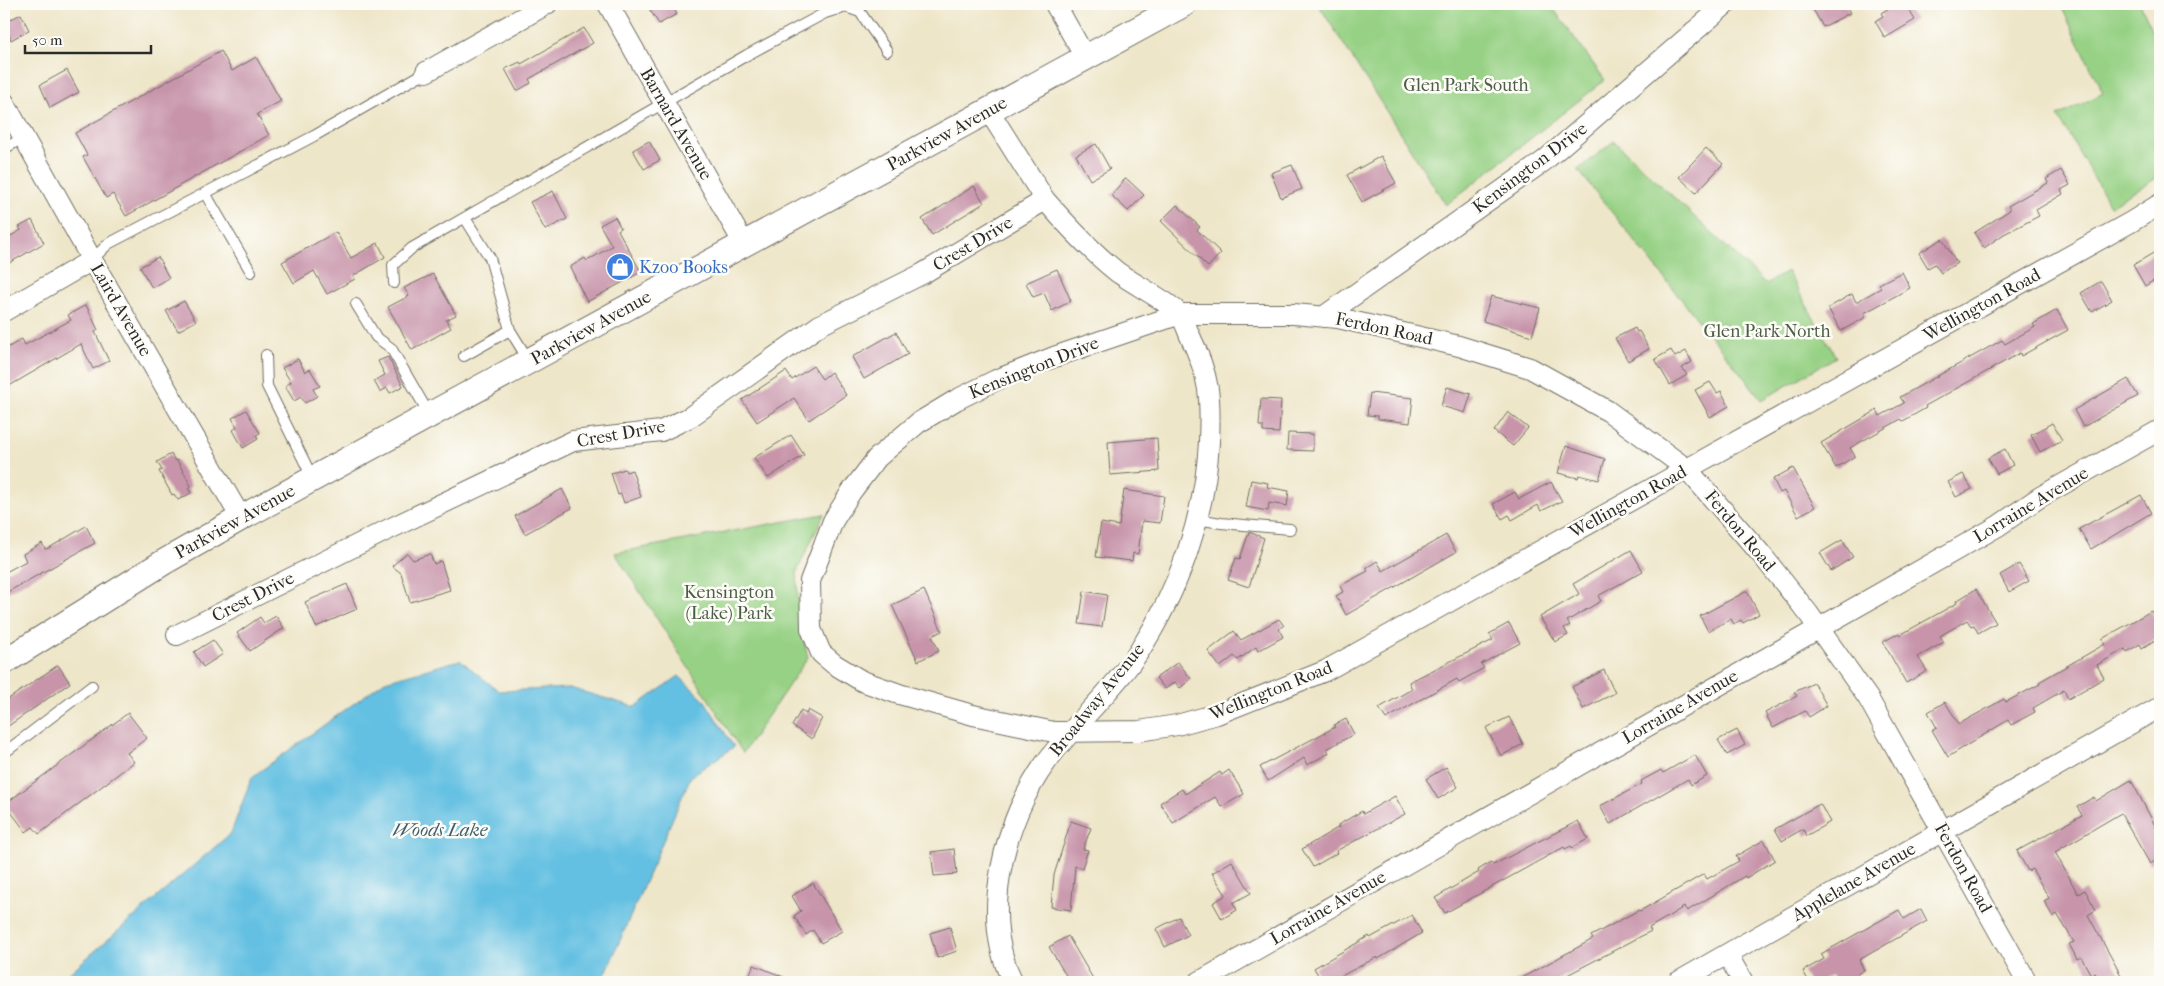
<svg xmlns="http://www.w3.org/2000/svg" width="2164" height="986" font-family="'IM FELL French Canon',serif">
	<style>
		.green { fill: #97d185; stroke: #617e58 }
		.water { fill: #64c0e2; stroke: #487686 }
		.building { fill: #c794aa }
		.lines { fill: none; stroke-linecap: round; stroke-linejoin: round }
		.service-casing { stroke: #6f6c62; stroke-width: 12 }
		.minor-casing { stroke: #6f6c62; stroke-width: 22 }
		.tertiary-casing { stroke: #6f6c62; stroke-width: 27 }
		.service { stroke: #fff; stroke-width: 10 }
		.minor { stroke: #fff; stroke-width: 20 }
		.tertiary { stroke: #fff; stroke-width: 25 }
		.labels { text-anchor: middle; dominant-baseline: central; stroke-width: 5; stroke-linejoin: round; paint-order: stroke }
		.park-label { font-size: 18px; fill: #4b5d46; stroke: #fdfcf7 }
		.street-label { font-size: 18px; fill: #2b2b2b; stroke: #fdfcf7 }
		.shop-label { font-size: 18px; fill: #366cbe; stroke: #fdfcf7; text-anchor: start }
		.water-label { font-size: 19px; font-style: italic; fill: #3f5f6b; stroke: #fdfcf7 }
	</style>
	<rect width="100%" height="100%" fill="#fdfcf7"/>
	<filter id="ink" filterUnits="userSpaceOnUse"><feTurbulence type="fractalNoise" baseFrequency=".02" numOctaves="2"/><feDisplacementMap in="SourceGraphic" scale="10" xChannelSelector="R" yChannelSelector="G"/><feConvolveMatrix kernelMatrix="1 2 1 2 8 2 1 2 1" color-interpolation-filters="sRGB"/></filter>
	<filter id="wash" filterUnits="userSpaceOnUse"><feTurbulence type="fractalNoise" baseFrequency=".0096" numOctaves="4" result="noise"/><feDisplacementMap in="SourceGraphic" scale="20" xChannelSelector="R" yChannelSelector="G"/><feGaussianBlur stdDeviation="1.12" result="paint"/><feColorMatrix in="noise" values="0 0 0 0 0 0 0 0 0 0 0 0 0 0 0 0 0 1.4 0 .05"/><feComposite in="paint" operator="in"/></filter>
	<g filter="url(#wash)">
		<rect width="100%" height="100%" fill="#eee6c9"/>
		<path class="green" d="M1318,4h232l55,76 -159,125z
			M2060,4h80l20,41v131l-50,30 -52,-90 45,-23z
			M1614,141l152,143 21,-13 49,86 -74,43 -184,-230z
			M824,514l-27,57 2,53 9,33 -65,96 -128,-200z"/>
		<path class="water" d="M460,660l39,31 71,-3 65,19 44,-31 26,25 29,46 -43,29 -89,206h-543l172,-149 21,-56 133,-96z"/>
		<g id="blocks">
			<path class="building" d="M646,4h25l6,10 -18,10z
				M1810,4h35l5,9 -27,14z
				M1896,4h9l10,16 -30,18 -10,-17 8,-5 -2,-3z
				M21,14l8,16 -18,10 -7,-17z
				M584,28l9,15 -64,36 2,4 -14,8 -12,-22 15,-7 1,2z
				M221,51l11,20 24,-14 25,44 -24,13 12,21 -143,81 -13,-22 -7,4 -23,-41 4,-2 -12,-22z
				M67,70l12,22 -29,16 -10,-23z
				M649,141l11,19 -16,9 -11,-19z
				M1096,144l14,25 -20,11 -14,-25z
				M1706,148l17,16 -27,29 -17,-16z
				M1381,156l15,27 -34,19 -15,-27z
				M1292,165l10,24 -21,9 -10,-25z
				M2061,170l9,15 -9,5 2,4 -27,16 3,6 -35,18 -20,14 -10,-15 36,-23 -2,-4 40,-23 -2,-4z
				M1125,179l3,1 16,15 -16,16 -17,-16z
				M974,186l10,17 -52,32 -10,-16z
				M553,191l14,28 -22,11 -15,-28z
				M1177,205l23,22 -3,3 24,23 -13,14 -47,-46z
				M615,217l6,11 -3,2 23,42 -54,30 -17,-35 15,-9 2,3 25,-15 -12,-21z
				M32,220l12,23 -40,23v-26l17,-10 -2,-3z
				M336,232l15,26 27,-15 7,14 -32,19 2,3 -28,15 -13,-23 -20,12 -12,-21z
				M1942,239l15,24 -16,10 -6,-9 -7,4 -9,-15z
				M2160,249v28l-15,9 -12,-21z
				M158,257l11,21 -17,10 -12,-21z
				M1057,269l14,32 -19,10 -8,-18 -11,4 -7,-14z
				M1902,272l8,16 -42,23 -4,2 2,4 -25,14 -13,-23 24,-14 4,8 25,-14 -2,-4z
				M433,274l23,41 -10,5 5,8 -39,22 -24,-43 21,-11 -5,-8z
				M2101,281l11,19 -20,12 -11,-19z
				M1491,296l49,12 -8,28 -49,-15z
				M184,301l12,20 -18,10 -12,-20z
				M86,305l12,25 -3,2 14,29 -16,8 -12,-25 -77,45v-39l18,-11 3,6 46,-25 -3,-5z
				M2057,310l11,20 -47,26 -1,-3 -95,53 1,2 -23,13 -2,-2 -51,29 5,8 -19,12 -15,-25 53,-31 3,-2 3,6 24,-13 -4,-6 102,-57 3,4 30,-17 -2,-3z
				M1635,328l2,4 2,-1 10,18 -21,12 -13,-23z
				M896,332l12,22 -44,25 -12,-22z
				M1671,350l4,7 11,-6 6,11 -10,6 5,7 -17,10 -15,-26z
				M388,357l15,29 -13,7 -3,-5 -7,4 -6,-11 11,-6 -7,-14z
				M298,359l7,13 5,-3 10,17 -7,3 4,7 -12,7 -4,-6 -7,4 -9,-15 6,-4 -9,-14z
				M813,366l9,13 9,-7 15,23 -37,25 -15,-22 -37,24 -15,-22 44,-29 6,9z
				M2128,379l10,17 -55,31 -9,-17z
				M1710,382l7,11 4,-2 8,15 -19,11 -15,-27z
				M1447,387l24,7 -6,19 -24,-7z
				M1370,393l43,5 -3,25 -32,-4v-3l-11,-1z
				M1261,399l20,1 -2,33 -16,-1v-6h-4z
				M246,410l14,23 -4,2 2,4 -15,9 -10,-18 4,-3 -5,-9z
				M1508,412l20,16 -15,18 -19,-15z
				M2052,423l10,17 -22,12 -9,-17z
				M1288,433l25,1v17l-26,-1z
				M791,435l13,20 -36,23 -14,-20z
				M1157,438l2,33 -49,4 -2,-33z
				M1566,446l39,13 -6,21 -20,-5 -1,3 -20,-5z
				M2005,449l8,16 -16,9 -9,-16z
				M171,454l4,7 2,-1 14,26 -3,2 3,5 -13,7 -4,-6 -2,1 -13,-24 3,-1 -5,-8z
				M1793,468l22,39 -17,9 -14,-25 -4,2 -7,-14z
				M625,469l1,3 6,-2 9,27 -17,6 -3,-9 -3,1 -7,-22z
				M1963,474l9,15 -16,8 -8,-15z
				M1251,480l17,3 -1,4 22,4 -2,15 -18,-3 -1,8 -22,-4z
				M1551,482l11,19 -21,10 -3,-6 -26,15 -3,-5 -7,4 -9,-15 22,-12 4,7z
				M562,489l10,19 -47,26 -10,-18z
				M1124,490l40,6 -4,27 -18,-2 -4,33 -5,-1 -1,8 -36,-4 5,-34 18,3z
				M2141,495l10,18 -60,36 -12,-20z
				M86,526l9,17 -91,51v-21l22,-12 -3,-7 19,-11 3,6 4,-1z
				M1249,532l15,6 -15,49 -21,-7 8,-22 4,1z
				M1446,535l10,17 -110,63 -10,-19 7,-4 -3,-6 28,-15 -2,-3 11,-7 6,10z
				M1842,540l11,17 -22,14 -11,-18z
				M1631,550l12,21 -45,25 3,5 -34,20 3,4 -6,3 4,7 -13,7 -15,-25 39,-23 -6,-10z
				M407,553l6,7 17,-6 4,10 7,-3 9,29 -40,12 -9,-29 -9,-7z
				M2019,564l10,17 -20,11 -9,-17z
				M347,584l10,25 -41,18 -11,-25z
				M1976,589l20,34 -18,10 -4,-8 -3,1 -4,-6 -27,16 4,6 -26,15 9,14 -21,12 -23,-41 16,-9 1,2 57,-32 -1,-2z
				M924,590l18,41 -10,5 7,15 -21,10 -26,-56z
				M1084,591l23,4 -5,32 -23,-3z
				M1747,591l12,23 -16,9 -2,-3 -7,4 -3,-5 -23,12 -8,-15z
				M2151,611l9,16v10l-18,11 -2,-4 -13,8 -2,-3 -28,16 7,13 -36,21 -4,-9 -31,18 2,4 -24,13 -3,-5 -60,37 -16,-27 5,-2 -9,-16 17,-10 14,22 45,-25 2,3 34,-18 -1,-2 66,-38 -3,-5z
				M276,616l8,12 -34,23 -13,-18 23,-16 4,6z
				M1279,619l5,7 -5,3 4,8 -25,14 -2,-4 -18,13 -4,-4 -14,11 -12,-16 26,-20 7,9z
				M1509,623l11,20 -39,21 3,4 -25,14 -2,-3 -71,40 -7,-11 33,-19 -3,-7 84,-42 -4,-6z
				M213,640l10,14 -20,13 -9,-15z
				M1178,662l13,17 -11,9 -5,-6 -10,7 -9,-11z
				M58,665l12,18 -66,46v-27z
				M1604,670l11,23 -32,16 -11,-22z
				M1814,683l13,23 -18,11 -4,-6 -32,17 -8,-15 32,-17 -3,-4z
				M801,710l5,4 2,-4 14,8 -10,21 -20,-13z
				M128,713l19,25 -20,15 7,9 -95,72 -6,-7 -7,5 -21,-28z
				M1509,717l14,27 -22,12 -15,-28z
				M1346,719l8,15 -27,15 2,4 -22,12 -3,-7 -36,23 -8,-14 75,-40 -1,-2z
				M1737,730l8,15 -18,10 -9,-15z
				M1695,755l12,21 -16,9 -3,-6 -78,45 -10,-18 42,-22 -1,-3 20,-11 2,3z
				M1446,767l12,20 -20,12 -12,-20z
				M1229,770l15,24 -22,13 -7,-10 -42,26 -13,-20 22,-14 3,5 35,-22 2,3z
				M2131,780l29,55v23l-10,6 -29,-51 -66,39 23,42 7,-4 11,20 -8,5 34,62 -10,5h-12l-5,-9 -4,2 -10,-18 -4,2 -8,-15 5,-2 -17,-28 -4,3 -9,-16 5,-3 -17,-29 -4,2 -11,-20 65,-36 -5,-8 17,-10 2,4z
				M1395,796l10,18 -69,37 1,2 -24,14 -11,-18 37,-22 -1,-2 24,-14 1,3z
				M1820,804l10,18 -24,14 -3,-7 -21,12 -7,-12z
				M1071,821l20,7 -8,21 5,1 -6,18 -7,-2 -4,44 -20,-3 3,-32z
				M1578,821l10,18 -16,9 -1,-2 -6,3 -1,-2 -119,66 -10,-15 44,-26 -1,-2 13,-8 2,3z
				M1764,840l11,20 -29,18 -1,-2 -58,35 -3,-4 -35,21 2,3 -97,51h-40l79,-43 -2,-3 48,-26 1,1 64,-37 3,5 32,-18 -3,-5z
				M954,849l3,25 -23,2 -3,-24z
				M1232,861l19,32 -18,10 4,7 -15,9 -9,-16 13,-8 -14,-22z
				M813,883l29,48 -21,12 -8,-13 -7,5 -12,-19 7,-5 -9,-15z
				M1921,909l6,12 -68,39 5,10 -20,12h-8l-5,-7 -13,7h-9l-6,-11 21,-12 -3,-5 78,-44 5,9z
				M1412,915l10,18 -44,26 -1,-2 -47,25h-8l-8,-14 55,-32 1,2z
				M1179,917l9,18 -23,12 -9,-18z
				M950,927l7,24 -20,7 -7,-25z
				M1068,936l27,46h-25l-21,-35z
				M754,965l42,17h-50z"/>
		</g>
	</g>
	<g filter="url(#ink)">
		<use href="#blocks" fill-opacity="0" stroke="#6f6c62" stroke-width="1"/>
		<g class="lines">
			<g class="service-casing">
				<path id="service" d="M4,149l20,-12
					M205,193l46,79
					M465,218l25,40 20,72 19,31
					M92,260l16,-16 206,-108 112,-64
					M394,283l-1,-18 19,-17 335,-193 78,-42 21,-6 14,5 27,39
					M356,304l20,33 15,11 38,66
					M266,355l1,31 46,93
					M464,356l46,-26
					M1197,519l24,4 69,6
					M4,753l88,-67"/>
			</g>
			<g class="minor-casing">
				<path id="minor" d="M608,4l136,240
					M1055,4l30,53
					M426,72l121,-68
					M4,102l88,158 149,258
					M989,111l56,89c22,25 46,51 71,71 15,12 56,32 64,44 5,6 7,15 10,21 20,42 21,61 19,106 -4,75 -30,148 -71,211 -26,39 -64,71 -91,108 -43,58 -68,155 -34,221
					M4,311l88,-51
					M1323,317l221,-156 182,-157
					M177,635l206,-103 190,-91 88,-10 29,-14 130,-92 102,-51 123,-74
					M1727,954l16,28
					M1199,982l799,-456 42,-29 120,-67
					M1678,982l482,-275
					M2027,982l-159,-284 -60,-85 -47,-59 -74,-85 -79,-58 -78,-43 -71,-22 -121,-28 -44,-4h-114l-126,43 -58,23 -40,20 -38,23 -41,35 -26,34 -18,29 -23,60 1,48 10,24 13,11 28,17 37,13 74,21 81,17 85,-1 38,-6 40,-11 108,-43 362,-202 444,-247 29,-18"/>
			</g>
			<g class="tertiary-casing">
				<path id="tertiary" d="M4,662l160,-100 77,-44 943,-514"/>
			</g>
			<use href="#service" class="service"/>
			<use href="#minor" class="minor"/>
			<use href="#tertiary" class="tertiary"/>
		</g>
	</g>
	<defs>
		<g id="shop-disc" transform="scale(1.4375)"><circle r="9.5" fill="#3f7fe0" stroke="#fdfcf7"/><path d="M-5-2.5h2.3a2.7 3.5 0 0 1 5.4 0H5L5.5 6h-11ZM-1.5-2.5h3a1.5 2.3 0 0 0-3 0Z" fill="#fff"/></g>
	</defs>
	<g fill-rule="evenodd">
		<use href="#shop-disc" x="620" y="267"/>
	</g>
	<g class="labels">
		<g class="park-label">
			<text x="1466" y="85">Glen Park South</text>
			<text x="1767" y="331">Glen Park North</text>
			<text x="729" y="592">Kensington<tspan x="729" dy="21">(Lake) Park</tspan></text>
		</g>
		<g class="street-label">
			<text transform="translate(676 124) rotate(60)">Barnard Avenue</text>
			<text transform="translate(947 134) rotate(-29)">Parkview Avenue</text>
			<text transform="translate(1530 168) rotate(-37)">Kensington Drive</text>
			<text transform="translate(973 244) rotate(-31)">Crest Drive</text>
			<text transform="translate(1982 305) rotate(-29)">Wellington Road</text>
			<text transform="translate(121 310) rotate(60)">Laird Avenue</text>
			<text transform="translate(591 328) rotate(-29)">Parkview Avenue</text>
			<text transform="translate(1384 329) rotate(12)">Ferdon Road</text>
			<text transform="translate(1034 368) rotate(-22)">Kensington Drive</text>
			<text transform="translate(621 434) rotate(-10)">Crest Drive</text>
			<text transform="translate(1628 502) rotate(-29)">Wellington Road</text>
			<text transform="translate(2031 505) rotate(-31)">Lorraine Avenue</text>
			<text transform="translate(235 522) rotate(-29)">Parkview Avenue</text>
			<text transform="translate(1740 531) rotate(50)">Ferdon Road</text>
			<text transform="translate(253 597) rotate(-27)">Crest Drive</text>
			<text transform="translate(1271 691) rotate(-22)">Wellington Road</text>
			<text transform="translate(1097 700) rotate(-51)">Broadway Avenue</text>
			<text transform="translate(1680 707) rotate(-30)">Lorraine Avenue</text>
			<text transform="translate(1963 868) rotate(61)">Ferdon Road</text>
			<text transform="translate(1854 882) rotate(-30)">Applelane Avenue</text>
			<text transform="translate(1328 908) rotate(-30)">Lorraine Avenue</text>
		</g>
		<g class="shop-label">
			<text x="639" y="267">Kzoo Books</text>
		</g>
		<g class="water-label">
			<text x="440" y="830">Woods Lake</text>
		</g>
	</g>
	<rect width="2164" height="986" fill="none" stroke="#fdfcf7" stroke-width="20"/>
	<path d="M25 45v8h126v-8" fill="none" stroke="#2b2b2b" stroke-width="2.5"/>
	<text x="32" y="45" font-size="15" fill="#2b2b2b" stroke="#fdfcf7" stroke-width="4" paint-order="stroke">50 m</text>
</svg>
